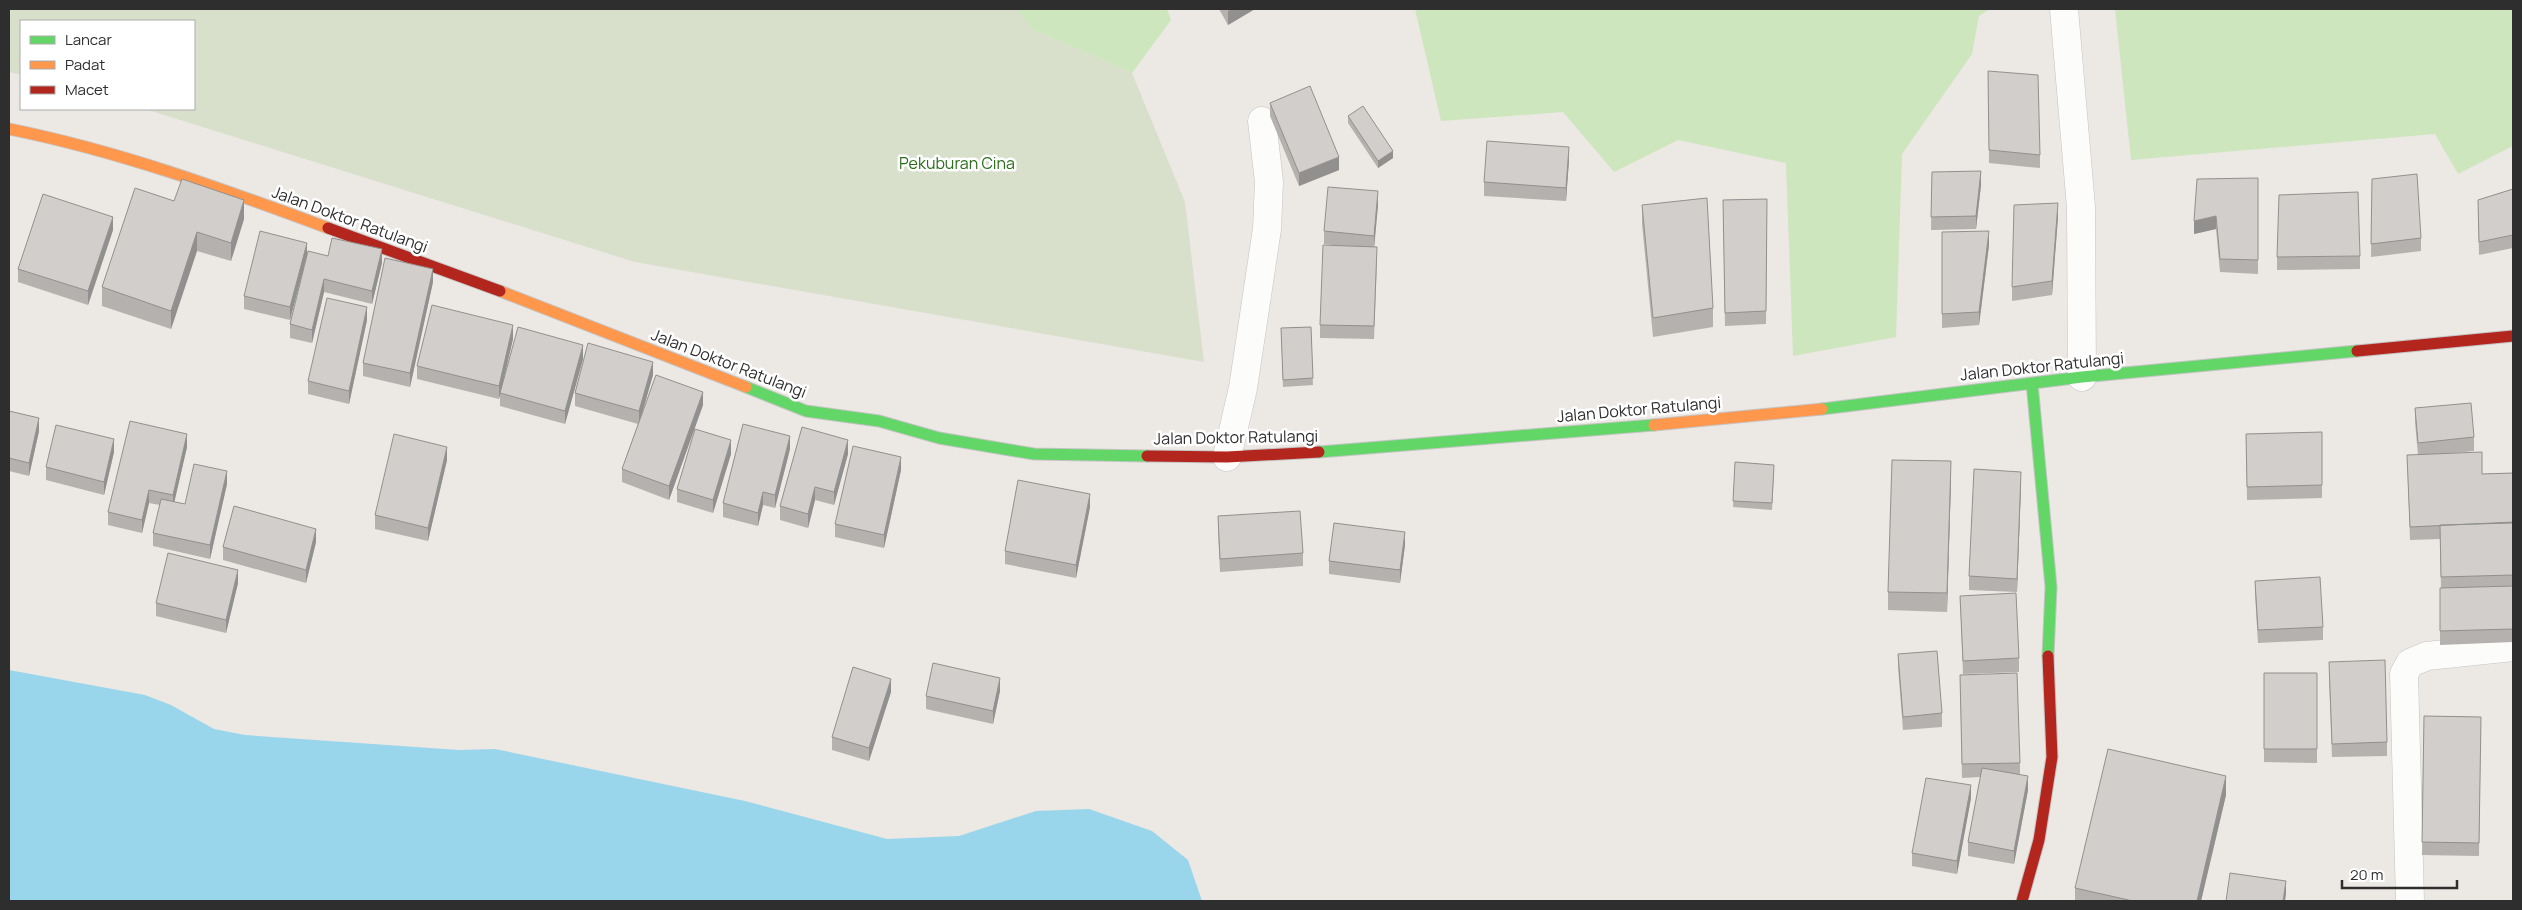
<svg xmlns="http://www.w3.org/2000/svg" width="2522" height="910" font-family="Manrope,sans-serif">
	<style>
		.green { fill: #cee6be }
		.cemetery { fill: #d8e0cc }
		.water { fill: #99d6ec }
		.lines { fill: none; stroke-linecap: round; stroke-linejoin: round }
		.street-casing { stroke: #c5c4c5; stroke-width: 29 }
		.fast-casing { stroke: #c5c4c5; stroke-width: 13 }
		.slow-casing { stroke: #c5c4c5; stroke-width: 13 }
		.jam-casing { stroke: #c5c4c5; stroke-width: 13 }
		.street { stroke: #fcfcfb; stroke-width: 28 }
		.fast { stroke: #63d668; stroke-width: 11 }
		.slow { stroke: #ff974d; stroke-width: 11 }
		.jam { stroke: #b3261e; stroke-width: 11 }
		.wall { fill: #b4b1af }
		.shaded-wall { fill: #92908e }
		.building { fill: #d1cecb; stroke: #92908e }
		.labels { text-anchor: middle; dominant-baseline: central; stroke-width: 5; stroke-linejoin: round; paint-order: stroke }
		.park-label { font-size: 16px; fill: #2c6e1b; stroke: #fff }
		.street-label { font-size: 16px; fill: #2e2e2e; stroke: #fff }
	</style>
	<rect width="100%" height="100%" fill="#ece8e4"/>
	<path class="green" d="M1016,9h151l4,11 -39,53 -100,-44z
		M1415,9h575l-11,7 -7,38 -70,100 -6,183 -103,19 -7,-193 -108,-23 -64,32 -51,-60 -122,9z
		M2115,9h398v137l-55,28 -23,-40 -304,26z"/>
	<path class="cemetery" d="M9,9h1007l16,20 100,44 53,129 19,160 -569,-100 -490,-153h49v-88h-173v54l-12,-3z"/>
	<path class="water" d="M9,670l136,25 26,10 43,24 31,6 214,15 36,-1 250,52 142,38 72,-3 77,-25 53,-2 63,22 36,29 14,41h-1193z"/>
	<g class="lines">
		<g class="street-casing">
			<path id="street" d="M2064,9l17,198 1,170
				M1227,457l16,-69 24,-159 2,-47 -7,-61
				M2410,901l-6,-227 6,-11 17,-7 86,-9"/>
		</g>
		<g class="fast-casing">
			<path id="fast" d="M2032,383l19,204 -3,69
				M746,387l60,24 73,10 60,17 95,16 113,2
				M1822,409l260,-32 275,-26
				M1319,452l335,-27"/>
		</g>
		<g class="slow-casing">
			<path id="slow" d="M9,129c110,22 214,60 319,99
				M500,291l246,96
				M1654,425l168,-16"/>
		</g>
		<g class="jam-casing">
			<path id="jam" d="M328,228l172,63
				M2357,351l156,-15
				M1147,456l80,1 92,-5
				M2022,901l17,-61 13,-83 -4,-101"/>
		</g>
		<use href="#street" class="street"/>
		<use href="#fast" class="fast"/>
		<use href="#slow" class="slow"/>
		<use href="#jam" class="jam"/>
	</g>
	<path class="wall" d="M1219,9h36l-27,16z
		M1988,71l52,84v13l-51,-5z
		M1270,103l69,67 -40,16 -29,-70z
		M1348,116l45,42 -15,10 -30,-45z
		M1569,160l-3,41 -82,-5v-14z
		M1932,172l49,13 -5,44 -45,1z
		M2258,178v96l-38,-2 -4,-43 -22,5z
		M2372,179l49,59v13l-50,6z
		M2513,189v59l-34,7 -1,-55z
		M1767,199l-1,125 -41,2 -2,-126z
		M174,201l70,18 -13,42 -34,-10 -26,78 -69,-23v-19z
		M1378,205l-4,42 3,13 -3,79 -54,-1v-13l20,-79 -16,-2v-13z
		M1642,205l71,103v19l-60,10 -11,-113z
		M2058,217l-6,78 -40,6v-14z
		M113,230l-25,75 -70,-23v-13z
		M1942,232l47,13 -10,80 -37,3z
		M307,243l-17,77 -46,-11v-13z
		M328,256l54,7 -10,41 -48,-12 -12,51 -22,-5v-14z
		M2360,256v13l-83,1v-13z
		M433,282l-23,105 -47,-11v-13z
		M367,320l-18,84 -41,-10v-13z
		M1311,327l2,58 -30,2 -2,-59z
		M513,339l-10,42 80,-22 -18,65 -65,-18v-12l-1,5 -82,-20v-13z
		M653,375l-12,41 62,-11 -34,95 -47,-18v-13l16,-45 -63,-18v-13z
		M2415,408l59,29v14l-30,3 38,20 31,-1v169l-73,3v-57h1l-1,-49 -30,1 -3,-85h11l-3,-33z
		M9,411l30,20 -10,45 -20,-5z
		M2322,432v66l-75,2 -1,-66z
		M187,447l-13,55 11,2 42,-20 -17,75 -57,-13v-13l7,-28 -11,-2 -7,30 -34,-8v-13z
		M790,449l-15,59 -12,-3 -5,21 -35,-9v-14z
		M114,452l-10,43 -58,-15v-13z
		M731,454l-18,59 -36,-11v-13z
		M848,454l-14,51 -19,-5 -7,28 -28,-8v-14z
		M447,460l-19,81 -53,-12v-14z
		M1735,462l39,10 -2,38 -39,-3z
		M901,470l-17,78 -49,-11v-13z
		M1951,480l-4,132 -59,-2v-18z
		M2021,485l-4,107 -48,-2v-14z
		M1090,507l-14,71 -71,-14v-13z
		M1218,516l85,37v13l-83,6 -2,-42z
		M316,542l-10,41 -83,-23v-13z
		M1405,545l-5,38 -71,-9v-13z
		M2255,581l68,46v13l-65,3 -3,-49z
		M238,583l-12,50 -70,-17v-13z
		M1960,596l59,62v14l-56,2z
		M1898,654l44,59v14l-39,3 -5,-63z
		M2264,673h53v90l-53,-1z
		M1960,675l60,88v12l8,15 -14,74 -46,-8v-14l13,-65 -19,1z
		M2329,675l58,67v14l-55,1z
		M1000,691l-7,33 -67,-15v-13z
		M891,692l-22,69 -37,-11v-13z
		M2424,716l57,1 -2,139 -57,-1z
		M2226,795l-25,106h-126v-13z
		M1971,798l-14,76 -45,-8v-13z"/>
	<path class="shaded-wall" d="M1232,9h23l-27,16v-14z
		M1569,147v13l-3,41v-13z
		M1393,151v7l-15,10v-7z
		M1339,157v13l-40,16v-13z
		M1981,171v14l-5,44v-13z
		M1378,191v14l-4,44v-13z
		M244,200v19l-13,42v-18z
		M2058,203v14l-6,78v-14z
		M2216,216v13l-22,5v-13z
		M113,217v13l-25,75v-14z
		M1989,231v14l-10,80v-13z
		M197,232v19l-26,78v-18z
		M307,243v13l-17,64v-13z
		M382,249v14l-10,41v-13z
		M433,269v13l-23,105v-14z
		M324,279v13l-12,51v-13z
		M367,307v13l-18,84v-13z
		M513,325v14l-14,60v-13z
		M583,345v14l-18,65v-13z
		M653,362v13l-14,49v-13z
		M703,392v13l-34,95v-14z
		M39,418v13l-10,45v-13z
		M187,434v13l-14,61v-13z
		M790,436v13l-15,59v-13z
		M114,439v13l-10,43v-13z
		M731,440v14l-18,59v-13z
		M848,440v14l-14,51v-13z
		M447,447v13l-19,81v-13z
		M901,457v13l-17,78v-13z
		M1951,461v19l-4,132v-19z
		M227,471v13l-17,75v-14z
		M2021,472v13l-4,107v-13z
		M815,487v13l-7,28v-14z
		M149,490v13l-7,30v-13z
		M763,492v13l-5,21v-13z
		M1090,494v13l-14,71v-13z
		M316,529v13l-10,41v-13z
		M1405,532v13l-5,38v-13z
		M238,570v13l-12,50v-13z
		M1000,678v13l-7,33v-13z
		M891,679v13l-22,69v-13z
		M2028,776v14l-14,74v-13z
		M2226,776v19l-25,106h-4z
		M1971,785v13l-14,76v-13z
		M2286,881v13l-1,7h-2z"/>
	<path class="building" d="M1988,71l50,4 2,80 -51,-5z
		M1310,86l29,71 -40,16 -29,-70z
		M1363,106l30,45 -15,10 -30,-45z
		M1487,141l82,6 -3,41 -82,-6z
		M1981,171l-5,45 -45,1 1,-45z
		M2417,174l4,64 -50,6 1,-65z
		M2258,178v82l-38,-1 -4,-43 -22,5 3,-42z
		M182,179l62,21 -13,43 -34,-11 -26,79 -69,-24 33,-99 39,13z
		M1328,187l50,4 -4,45 -50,-5z
		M2513,189v46l-34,7 -1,-42z
		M2358,192l2,64 -83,1 2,-62z
		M43,194l70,23 -25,74 -70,-22z
		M1707,198l6,110 -60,10 -11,-113z
		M1767,199l-1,112 -41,2 -2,-113z
		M2058,203l-6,78 -40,6 2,-82z
		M260,231l47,12 -17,64 -46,-11z
		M1989,231l-10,81 -37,2v-82z
		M332,238l50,11 -10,42 -48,-12 -12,51 -22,-6 18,-73 20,5z
		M1323,245l54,2 -3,79 -54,-1z
		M385,258l48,11 -23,104 -47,-10z
		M327,298l40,9 -18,84 -41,-10z
		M432,305l81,20 -14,61 -82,-20z
		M518,327l65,18 -18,66 -65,-18z
		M1311,327l2,51 -30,2 -2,-52z
		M588,343l65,19 -14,49 -64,-18z
		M656,375l47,17 -34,94 -47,-17z
		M2471,403l3,34 -56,6 -3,-35z
		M9,411l30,7 -10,45 -20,-5z
		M130,421l57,13 -14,61 -24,-5 -7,30 -34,-8z
		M743,424l47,12 -15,59 -12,-3 -5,21 -35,-10z
		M56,425l58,14 -10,43 -58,-15z
		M802,427l46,13 -14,52 -19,-5 -7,27 -28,-8z
		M695,429l36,11 -18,60 -36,-11z
		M2322,432v53l-75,2 -1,-53z
		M394,434l53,13 -19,81 -53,-13z
		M853,446l48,11 -17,78 -49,-11z
		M2482,452v22l31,-1v49l-103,5 -3,-72z
		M1892,460l59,1 -4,132 -59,-1z
		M1735,462l39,3 -2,38 -39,-2z
		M194,464l33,7 -17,74 -57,-12 8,-34 24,5z
		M1974,469l47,3 -4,107 -48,-3z
		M1018,480l72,14 -14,71 -71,-14z
		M234,506l82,23 -10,41 -83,-23z
		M1300,511l3,42 -83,6 -2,-43z
		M1334,523l71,9 -5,38 -71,-9z
		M2513,523v52l-72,2 -1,-52z
		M168,553l70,17 -12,50 -70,-17z
		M2320,577l3,50 -65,3 -3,-49z
		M2513,586v43l-73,2v-43z
		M2016,593l3,65 -56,3 -3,-65z
		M1937,651l5,62 -39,4 -5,-63z
		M2385,660l2,82 -55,2 -3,-82z
		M933,663l67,15 -7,33 -67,-15z
		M853,667l38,12 -22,69 -37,-11z
		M2017,673l3,90 -58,1 -2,-89z
		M2264,673h53v76h-53z
		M2424,716l57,1 -2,126 -57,-1z
		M2108,749l118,27 -29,125h-64l-58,-13z
		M1982,768l46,8 -14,75 -46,-9z
		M1926,778l45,7 -14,76 -45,-8z
		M2230,873l56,8 -3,20h-57z"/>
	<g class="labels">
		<g class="park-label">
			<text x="957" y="163">Pekuburan Cina</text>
		</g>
		<g class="street-label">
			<text transform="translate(350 219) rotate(20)">Jalan Doktor Ratulangi</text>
			<text transform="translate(729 363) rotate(21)">Jalan Doktor Ratulangi</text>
			<text transform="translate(2042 366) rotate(-6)">Jalan Doktor Ratulangi</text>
			<text transform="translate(1639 409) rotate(-5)">Jalan Doktor Ratulangi</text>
			<text transform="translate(1236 437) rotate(-1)">Jalan Doktor Ratulangi</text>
		</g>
	</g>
	<rect width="2522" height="910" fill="none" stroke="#2e2e2e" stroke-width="20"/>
	<rect x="20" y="20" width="175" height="90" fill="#ffffff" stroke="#ababab"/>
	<rect x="30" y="36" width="25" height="8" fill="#63d668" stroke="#ababab"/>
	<text x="65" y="45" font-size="15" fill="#2e2e2e">Lancar</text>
	<rect x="30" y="61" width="25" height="8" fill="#ff974d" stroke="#ababab"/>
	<text x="65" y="70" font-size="15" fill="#2e2e2e">Padat</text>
	<rect x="30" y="86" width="25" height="8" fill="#b3261e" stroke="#ababab"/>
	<text x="65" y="95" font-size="15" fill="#2e2e2e">Macet</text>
	<path d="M2342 880v8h115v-8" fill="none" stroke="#2e2e2e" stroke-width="2.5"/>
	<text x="2350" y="880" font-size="15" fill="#2e2e2e" stroke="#ffffff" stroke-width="4" paint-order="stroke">20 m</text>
</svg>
